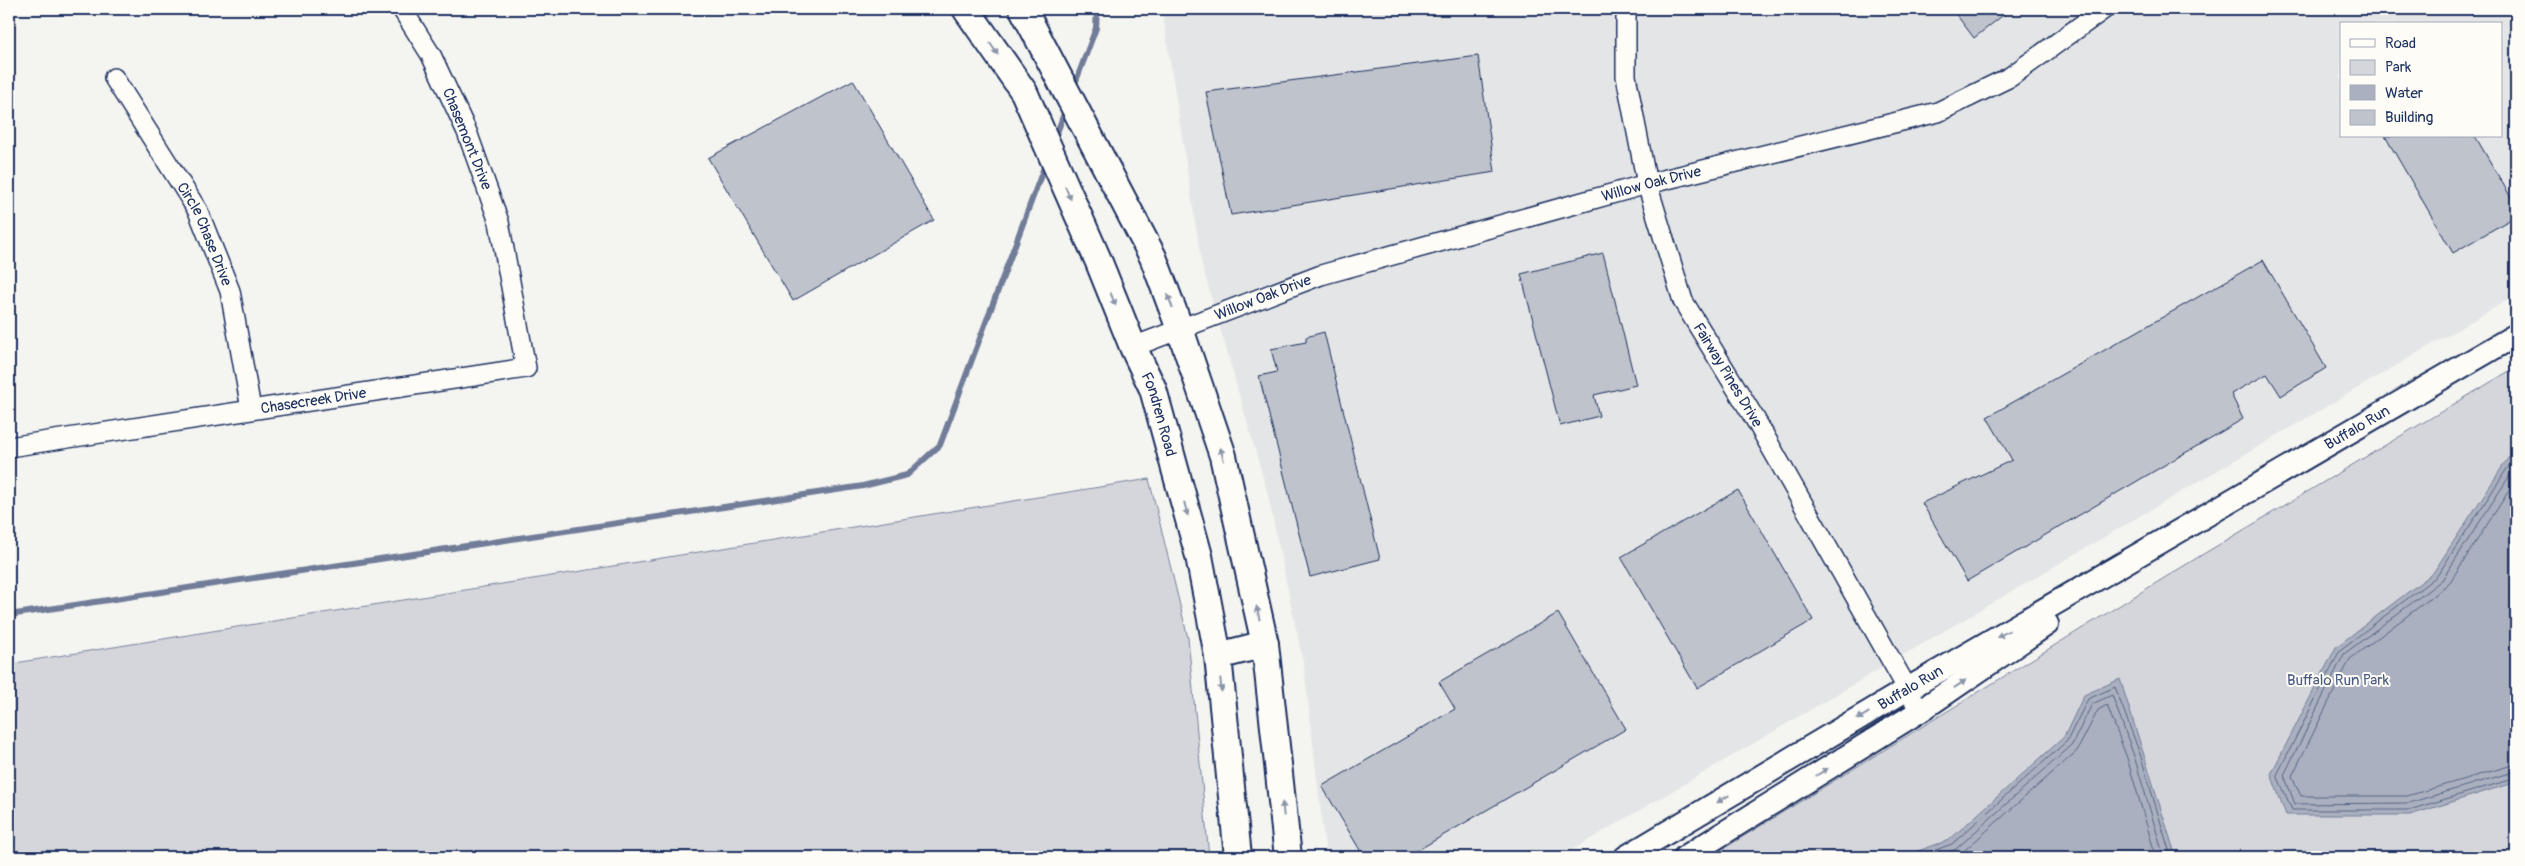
<svg xmlns="http://www.w3.org/2000/svg" width="2525" height="866" font-family="Pangolin,sans-serif">
	<style>
		.built { fill: #e4e5e6; fill-rule: evenodd }
		.green { fill: #d4d6db; stroke: #78829c }
		.water { fill: #aab0bf; stroke: #717c98 }
		.lines { fill: none; stroke-linecap: round; stroke-linejoin: round }
		.shore { stroke: #546385; stroke-width: 1 }
		.stream { stroke: #717c98; stroke-width: 6 }
		.building { fill: #bfc3cc; stroke: #1b2f5e }
		.minor-casing { stroke: #1b2f5e; stroke-width: 22 }
		.tertiary-casing { stroke: #1b2f5e; stroke-width: 26 }
		.secondary-casing { stroke: #1b2f5e; stroke-width: 30 }
		.minor { stroke: #fdfcf7; stroke-width: 19 }
		.tertiary { stroke: #fdfcf7; stroke-width: 22 }
		.secondary { stroke: #fdfcf7; stroke-width: 26 }
		.oneway { fill: #8c96aa }
		.labels { text-anchor: middle; dominant-baseline: central; stroke-width: 4; stroke-linejoin: round; paint-order: stroke }
		.street-label { font-size: 15px; fill: #1b2f5e; stroke: #fdfcf7 }
		.park-label { font-size: 15px; fill: #49597d; stroke: #fdfcf7 }
	</style>
	<rect width="100%" height="100%" fill="#f4f4f1"/>
	<filter id="ink" filterUnits="userSpaceOnUse"><feTurbulence type="fractalNoise" baseFrequency=".02" numOctaves="2"/><feDisplacementMap in="SourceGraphic" scale="10" xChannelSelector="R" yChannelSelector="G"/><feConvolveMatrix kernelMatrix="1 2 1 2 8 2 1 2 1" color-interpolation-filters="sRGB"/></filter>
	<g filter="url(#ink)">
		<path class="built" d="M1162,9h1354v286l-956,562h-234l-22,-191 -37,-175 -65,-226zM2341,24h160v112h-160z"/>
		<path class="green" d="M2516,367v490h-806l490,-301z
			M1149,479l39,159 21,219h-1200v-193z"/>
		<path class="water" d="M2516,446v336l-106,33h-124l-15,-41 65,-127 97,-74z
			M2120,679l56,178h-275l48,-17 115,-103 20,-42z"/>
		<g class="lines">
			<path class="shore" d="M2516,455l-79,121 -97,74 -63,125 15,35h117l107,-32
				M2516,466l-74,114 -98,74 -60,121 11,29 114,-1 107,-32
				M2516,480l-68,105 -98,74 -58,117 9,20h106l109,-32
				M1916,857l36,-13 115,-103 21,-42 27,-12 25,67 31,103
				M1935,857l21,-8 116,-104 20,-41 20,-9 22,61 30,101
				M1957,857l120,-106 21,-41 9,-5 20,53 29,99"/>
			<path class="stream" d="M1073,89l23,-61 1,-19
				M1054,141l12,-33
				M9,615l854,-129 44,-11 33,-30 106,-283"/>
		</g>
		<path class="building" d="M1952,9h59l-37,29z
			M1478,56l17,116 -264,43 -25,-123z
			M853,80l81,140 -141,81 -85,-143z
			M2385,136h90l41,70v10l-63,37z
			M1603,253l33,132 -42,10 5,21 -39,10 -39,-152z
			M2263,260l63,108 -45,28 -14,-22 -36,20 12,25 -276,162 -45,-78 90,-43 -25,-43z
			M1324,332l56,227 -70,18 -51,-201 18,-4 -6,-23 35,-7v-5z
			M1738,490l75,130 -116,68 -76,-131z
			M1558,613l68,116 -220,128h-42l-42,-71 133,-77 -16,-27z"/>
		<g class="lines">
			<g class="minor-casing">
				<g id="minor">
					<path id="s1" d="M1626,9v67l21,108 36,117 72,118 165,292"/>
					<path id="s2" d="M114,78l84,133 32,80 21,118"/>
					<path id="s3" d="M1133,347l188,-72 326,-91 291,-72 72,-35 94,-68"/>
					<path id="s4" d="M9,447l517,-79 -27,-146 -32,-90 -36,-77 -29,-46"/>
				</g>
			</g>
			<g class="tertiary-casing">
				<g id="tertiary">
					<path id="s5" d="M1626,857l280,-167 610,-355"/>
					<path d="M1685,857l235,-146 127,-87"/>
				</g>
			</g>
			<g class="secondary-casing">
				<g id="secondary">
					<path id="s6" d="M966,9l58,83 74,168 35,87 20,42 46,167 19,100 20,201"/>
					<path d="M1023,9l130,248 27,72 43,127 42,188 23,213"/>
					<path d="M1218,656l47,-12"/>
				</g>
			</g>
			<use href="#minor" class="minor"/>
			<use href="#tertiary" class="tertiary"/>
			<use href="#secondary" class="secondary"/>
		</g>
		<defs><path id="oneway-solid" d="M-6-.8H1V-3.2L6.5 0L1 3.2V.8H-6Z" transform="scale(1.25)"/></defs>
		<g class="oneway">
			<use href="#oneway-solid" transform="translate(994 49) rotate(56)"/>
			<use href="#oneway-solid" transform="translate(1068 193) rotate(66)"/>
			<use href="#oneway-solid" transform="translate(1113 299) rotate(68)"/>
			<use href="#oneway-solid" transform="translate(1170 301) rotate(-111)"/>
			<use href="#oneway-solid" transform="translate(1222 454) rotate(-106)"/>
			<use href="#oneway-solid" transform="translate(1186 509) rotate(75)"/>
			<use href="#oneway-solid" transform="translate(1258 613) rotate(-103)"/>
			<use href="#oneway-solid" transform="translate(2003 634) rotate(150)"/>
			<use href="#oneway-solid" transform="translate(1960 684) rotate(-34)"/>
			<use href="#oneway-solid" transform="translate(1221 685) rotate(84)"/>
			<use href="#oneway-solid" transform="translate(1863 716) rotate(149)"/>
			<use href="#oneway-solid" transform="translate(1822 772) rotate(-32)"/>
			<use href="#oneway-solid" transform="translate(1723 799) rotate(149)"/>
			<use href="#oneway-solid" transform="translate(1283 809) rotate(-96)"/>
		</g>
	</g>
	<g class="labels">
		<g class="street-label">
			<text transform="translate(467 139) rotate(68)">Chasemont Drive</text>
			<text stroke="none"><textPath href="#s3" startOffset="544">Willow Oak Drive</textPath></text>
			<text stroke="none"><textPath href="#s2" startOffset="181">Circle Chase Drive</textPath></text>
			<text stroke="none"><textPath href="#s3" startOffset="139">Willow Oak Drive</textPath></text>
			<text stroke="none"><textPath href="#s1" startOffset="386">Fairway Pines Drive</textPath></text>
			<text stroke="none"><textPath href="#s4" startOffset="308">Chasecreek Drive</textPath></text>
			<text stroke="none"><textPath href="#s6" startOffset="451">Fondren Road</textPath></text>
			<text stroke="none"><textPath href="#s5" startOffset="848">Buffalo Run</textPath></text>
			<text stroke="none"><textPath href="#s5" startOffset="331">Buffalo Run</textPath></text>
		</g>
		<g class="park-label">
			<text x="2338" y="680">Buffalo Run Park</text>
		</g>
	</g>
	<rect width="2525" height="866" fill="none" stroke="#fdfcf7" stroke-width="30"/>
	<rect x="15" y="15" width="2495" height="836" fill="none" stroke="#1b2f5e" stroke-width="2" filter="url(#ink)"/>
	<rect x="2340" y="22" width="162" height="115" fill="#fdfcf7" stroke="#a3aaba"/>
	<rect x="2350" y="39" width="25" height="8" fill="#fdfcf7" stroke="#a3aaba"/>
	<text x="2385" y="48" font-size="15" fill="#1b2f5e">Road</text>
	<rect x="2350" y="60" width="25" height="15" fill="#d4d6db" stroke="#a3aaba"/>
	<text x="2385" y="72" font-size="15" fill="#1b2f5e">Park</text>
	<rect x="2350" y="85" width="25" height="15" fill="#aab0bf" stroke="#a3aaba"/>
	<text x="2385" y="98" font-size="15" fill="#1b2f5e">Water</text>
	<rect x="2350" y="110" width="25" height="15" fill="#bfc3cc" stroke="#a3aaba"/>
	<text x="2385" y="122" font-size="15" fill="#1b2f5e">Building</text>
</svg>
